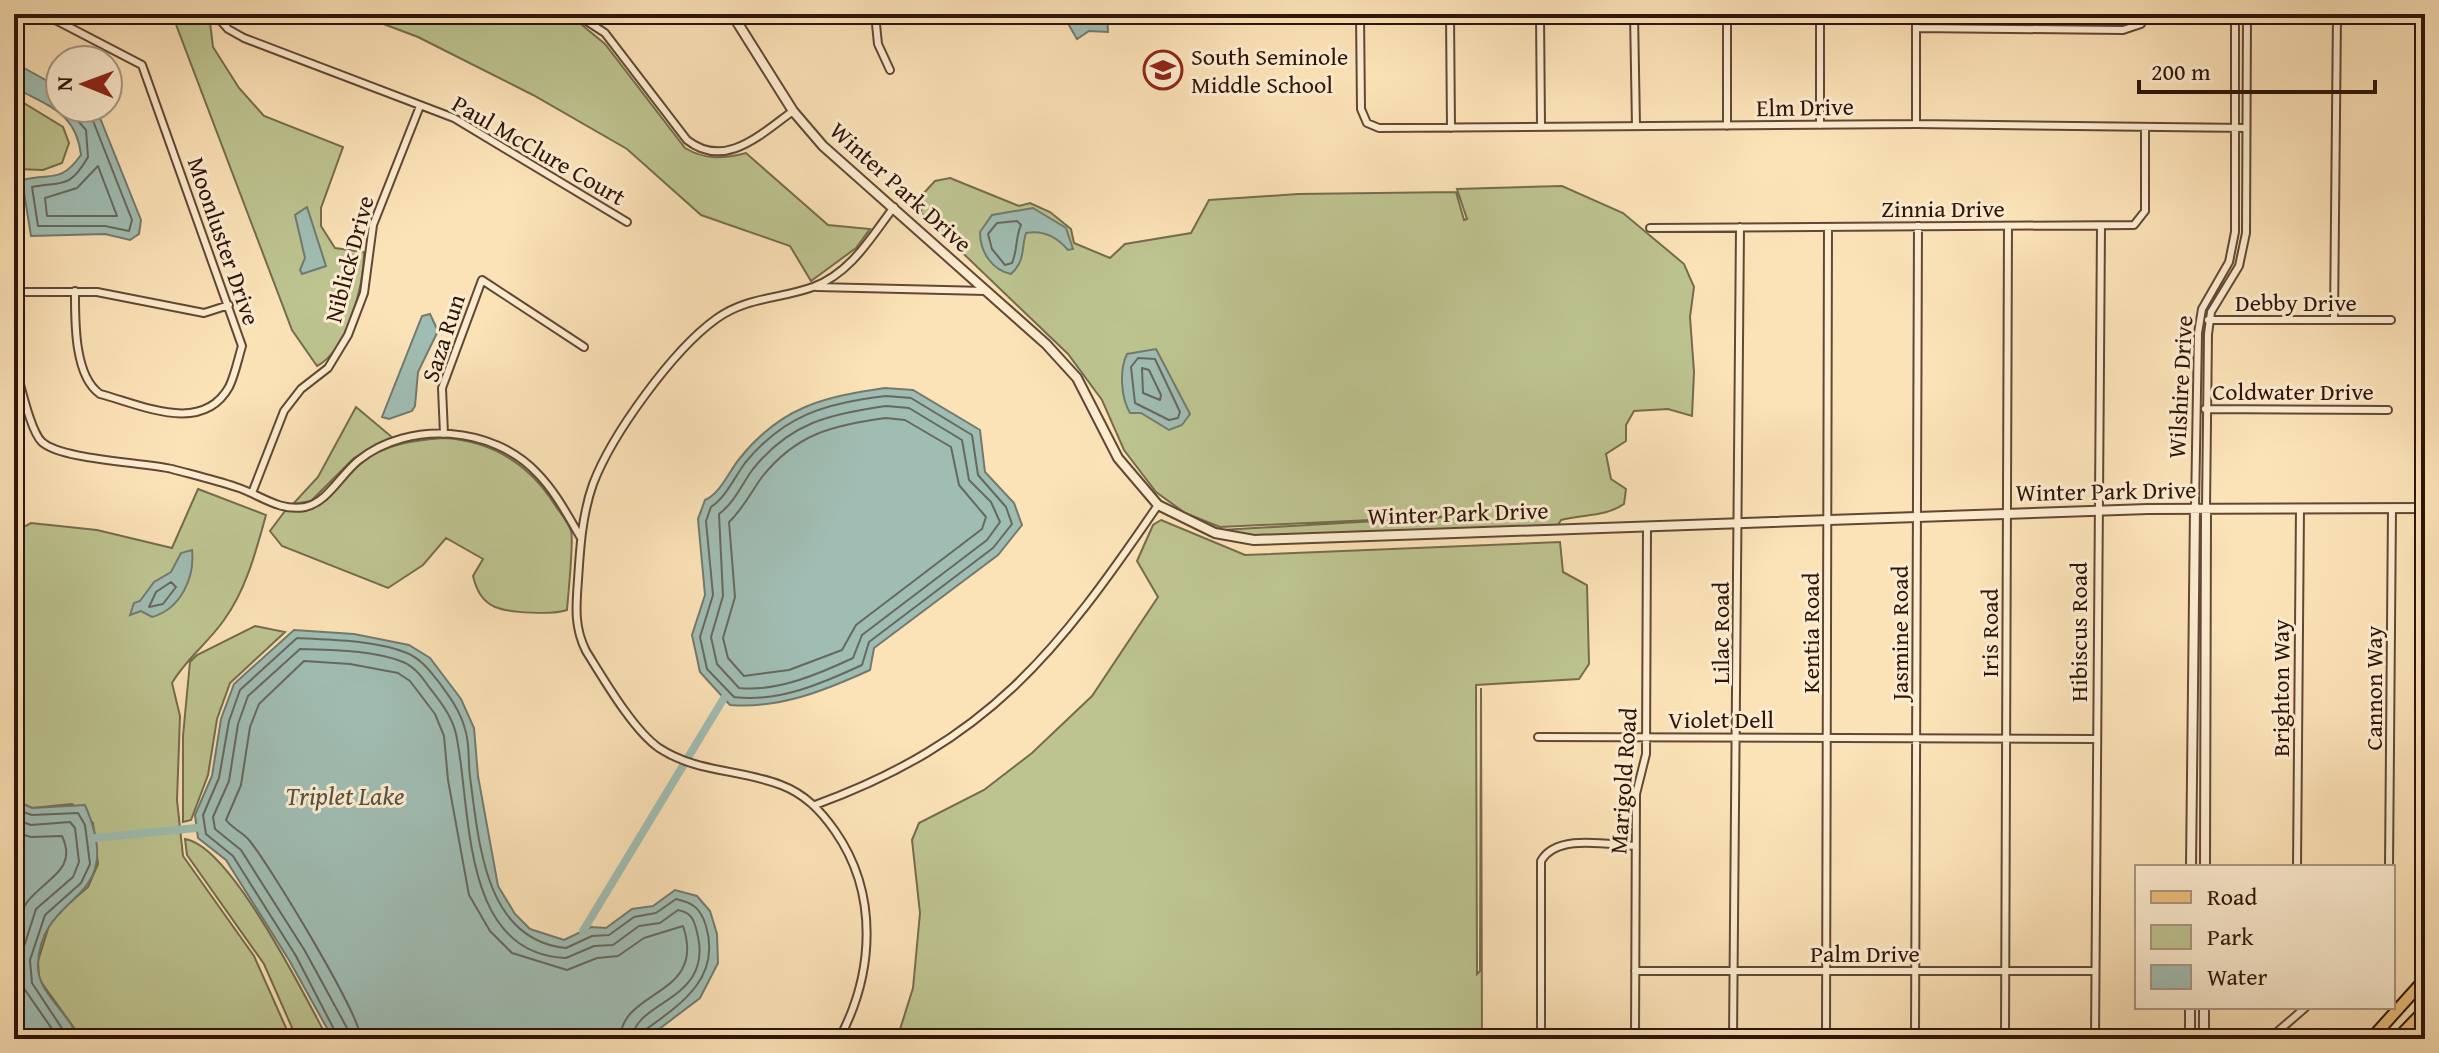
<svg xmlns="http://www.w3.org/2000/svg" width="2439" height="1053" font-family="'Gentium Book Plus',serif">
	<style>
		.green { fill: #bdc490; stroke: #756c4d; stroke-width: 2 }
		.water { fill: #a0bdb3; stroke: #727a6f; stroke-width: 2 }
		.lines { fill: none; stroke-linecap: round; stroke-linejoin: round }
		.shore { stroke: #66695e; stroke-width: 2 }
		.canal { stroke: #a0bdb3; stroke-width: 8 }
		.minor-casing { stroke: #614835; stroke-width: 10 }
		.tertiary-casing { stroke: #614835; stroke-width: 12 }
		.primary-casing { stroke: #2d150a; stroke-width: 14 }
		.minor { stroke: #fdecd0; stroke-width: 6 }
		.tertiary { stroke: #fdecd0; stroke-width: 8 }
		.primary { stroke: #eec17c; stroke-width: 10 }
		.labels { text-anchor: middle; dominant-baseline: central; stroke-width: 6; stroke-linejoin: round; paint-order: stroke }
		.poi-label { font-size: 24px; fill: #2d150a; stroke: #fdecd0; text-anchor: start }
		.street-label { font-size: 24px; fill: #2d150a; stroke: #fdecd0 }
		.water-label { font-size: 26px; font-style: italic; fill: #555045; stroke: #fdecd0 }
	</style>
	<rect width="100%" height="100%" fill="#fce2b7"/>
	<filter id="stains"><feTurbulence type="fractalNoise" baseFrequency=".0025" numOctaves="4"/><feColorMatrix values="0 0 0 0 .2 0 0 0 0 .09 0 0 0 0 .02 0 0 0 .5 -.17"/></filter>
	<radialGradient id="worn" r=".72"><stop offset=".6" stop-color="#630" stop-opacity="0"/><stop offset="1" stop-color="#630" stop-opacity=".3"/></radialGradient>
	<path class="green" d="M172,14h37l4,33 26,41 25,28 79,31 -22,61v18l14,22 29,4c0,32 -16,98 -47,114l-25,-36z
		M357,14h193l27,7 28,23 80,104c20,12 38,11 61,5l82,72 42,4 -14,19 -45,33 -21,-35 -89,-31 -74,-66 -94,-54 -115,-58z
		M14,97l49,30 6,16 -7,20 -19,7 -26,-1 1,101h-4z
		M950,178l69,28 11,-3 20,9 21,17 3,14 36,15 15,-14 66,-11 18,-33 89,-6 158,-2 8,28 3,-1 -10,-30 105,-3 61,27 61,51 10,23 -4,30 4,55 -2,44 -24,-7 -34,2 -8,14v16l-20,13 5,25 15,10 -2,15c-19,13 -41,10 -63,16l-3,5 -304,11 -33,-6 257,-15 -258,12 -35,-14 -29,-21 -32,-42 -22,-50 -34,-46 -147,-141 1,-18 13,-14z
		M356,407l37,31 -39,20 -43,43 -18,3 25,-27z
		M444,438c49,3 85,26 111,67 5,8 13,17 16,26 3,9 -3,65 -4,79 -14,5 -57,3 -72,-3 -14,-6 -19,-19 -22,-31l10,-17 -37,-21 -23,27 -35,23 -106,-42 -12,-15 15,-20c43,2 48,-24 76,-48 24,-19 54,-23 83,-25z
		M198,489l68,26c-10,36 -20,75 -42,105 -16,23 -38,39 -52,63l8,33 -3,84 6,56 71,100 37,83h-213l-4,-11 -35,-49 -1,-18 13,-42 37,-32 10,-23 -5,-41 -21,-19 -40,4 -18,-8v-268l17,-9 66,7 75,18z
		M1161,520l84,35 315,-13 3,30 24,13 2,79 -10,15 -103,6 1,289 3,-3 1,-283 1,351h-585l16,-51 7,-75 -8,-73 7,-17 65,-33 48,-37 60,-57 66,-99 -21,-36 16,-36z
		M255,626l30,6 -55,51 -13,36 -9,56 -17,45 -8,2v-86l7,-74 7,-7z
		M185,839c46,7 119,156 143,200h-31l-33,-75 -77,-109z"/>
	<path class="water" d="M1046,14h61l1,18 -19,-1 -12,8 -11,-19z
		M15,63l45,25v20h33l5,5 43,107 -2,14 -9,6 -25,-6 -74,2 -9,-56c30,-8 37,5 59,-25 -5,-43 -32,-48 -67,-68z
		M307,207l19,59 -24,8 -2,-4 5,-12 -10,-43z
		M1033,208l33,20 7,21 -5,1c-11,-13 -25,-20 -42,-17 -5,15 0,27 -15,41 -19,-4 -31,-22 -31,-42l12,-17z
		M430,314l8,17 -20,41 -3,34 -3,5 -23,8 -7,-2 40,-101z
		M1156,349l34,65 -8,11 -13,5 -28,-17h-11c-9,-15 -11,-43 -3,-59z
		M885,388l28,2 67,40 5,42 29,31 8,22 -24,30 -124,93 -4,22c-44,20 -90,39 -140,35l-30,-33 -8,-37 13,-40 -7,-76 7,-19c16,-7 24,-29 35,-42 41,-51 83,-61 145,-70z
		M192,550c3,27 -11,59 -40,67l-11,-6 -11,4 4,-12 6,-2 14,-19 17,-10 10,-19z
		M294,630l60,4 55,11 21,13 31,41 13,29 4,48 20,110 17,28 15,15 34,11 27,-13 15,1 26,-19 21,-3 22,-16 22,6 13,15 7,23 1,29 -18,35 -54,41h-313l-44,-79 -63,-100 -28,-22 -3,-23 17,-39 9,-57 13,-35z
		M14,800l18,8 53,-3c44,101 -44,83 -47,159 -2,29 32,48 40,75h-64z"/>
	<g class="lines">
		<path class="shore" d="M67,108l19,22 2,27c-19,33 -26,24 -56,30l6,39h67l24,5 3,-11 -44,-112
			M98,166l19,50h-70l-2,-18 32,-10z
			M1017,221l4,4c-6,13 -3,24 -9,38l-7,2 -13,-16 -4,-15 9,-11z
			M1138,358l17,1 25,53 -2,6 -9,2 -34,-17 -4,-36z
			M1142,368l7,2 12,25 -1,5 -17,-7z
			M886,396l25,2 61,37 6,40 28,32 6,17 -19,24 -124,94 -7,23c-39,18 -84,38 -128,32l-27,-28 -7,-32 13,-42 -7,-74 5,-14c15,-10 23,-29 34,-44 39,-48 81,-60 141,-67z
			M886,406l23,2 53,32 7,40 22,22 9,20 -13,18 -125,95 -9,23c-34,16 -76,34 -114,30l-22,-24 -6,-27 12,-41 -4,-82c15,-11 23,-30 34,-45 37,-46 76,-55 133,-63z
			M886,418l19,2 46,27 8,38 27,32 -4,12 -126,96 -14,25 -53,20 -45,6 -16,-18 -5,-20 12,-41 -6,-75c14,-13 22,-30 33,-45 34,-43 71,-52 124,-59z
			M171,582l5,5 -13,17 -14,3 7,-15z
			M14,809l18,6 46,-2 7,12 5,39 -9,19 -36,32 -15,45 2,23 37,56
			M14,819l17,6 39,-3 5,6 4,34 -6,15 -37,32 -16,50 3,28 36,52
			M14,832l17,5 31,-1c16,34 -16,42 -34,65 -8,9 -10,24 -14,35
			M339,1039l-43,-83 -63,-100 -27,-22 -3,-19 16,-37 10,-57 11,-31 57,-52c35,2 77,2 110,15 14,6 22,17 31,28 11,15 22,29 27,48 5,15 3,33 5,48 9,64 14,163 96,171l26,-12 17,-1 25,-18 22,-4 20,-14c18,4 25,10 30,27 15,51 -23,77 -61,104l-3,9
			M349,1039l-2,-11 -42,-77 -64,-101 -26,-21 -2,-12 16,-36 9,-57 10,-28 52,-47c33,1 72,1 103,13 12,5 19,15 26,25 11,14 23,29 27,47 16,73 3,220 110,224l28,-12 19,-1 26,-19 21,-3 18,-13c9,2 14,5 17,15 25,77 -60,73 -63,114
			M361,1039c-1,-25 -92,-175 -112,-199 -7,-8 -17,-12 -23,-20l15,-35 9,-58 9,-23 45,-43 46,3 48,9 12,8 25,33 9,22 4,44 21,115 21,36 22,22 55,17 30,-12 21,-2 26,-18 39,-12c24,71 -61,62 -63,113"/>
		<path class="canal" d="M95,838l101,-10
			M583,931l141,-233"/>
		<g class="minor-casing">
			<path id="minor" d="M44,14l98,51 100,281c-4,13 -7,29 -13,41 -27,48 -87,18 -129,7 -26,-18 -25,-73 -25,-103
				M215,14l13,15 16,9 210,80 173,104
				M576,14l29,19 82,107c38,30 74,-6 106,-29
				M875,14l3,30 12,26
				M1360,14l1,95 6,14 12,5 537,-4 330,4
				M1450,14l1,114
				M1540,14l1,112
				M1634,14l2,112
				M1727,14v112
				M1820,14v111
				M1916,28l207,2 18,-6 5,-10
				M1916,124v-110
				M1650,228l484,-3 11,-14v-84
				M817,287l169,4
				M14,292h83l107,21 25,-8
				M2334,319l3,-305
				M2208,320h183
				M14,363c6,18 16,68 28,79 20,18 100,20 130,27 22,6 43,11 64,18 23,7 43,25 69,20 23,-5 36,-33 54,-47 50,-40 134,-34 178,13 18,18 31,43 44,65
				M2205,409l183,1
				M444,434l-2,-46 40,-108 102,67
				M252,493l32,-82 17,-22 27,-21 20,-33 16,-42 9,-68 47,-119
				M2195,507l3,-174 4,-24 27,-47 6,-30v-218
				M2206,508l2,-174 3,-22 28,-46 7,-33 1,-219
				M1538,737l558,2
				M815,805c173,-63 242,-152 343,-300
				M2297,867l3,-359
				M2389,867l3,-359
				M1635,971h460
				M839,1039c35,-65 40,-145 -4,-208 -14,-20 -30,-37 -54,-46 -41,-16 -84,-12 -122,-37 -26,-18 -56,-70 -73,-97 -12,-24 -10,-44 -8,-71 2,-32 4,-65 15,-96 19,-50 80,-134 123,-165 30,-22 64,-20 97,-32 38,-14 58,-50 81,-80
				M1541,1039v-178c16,-28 67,-16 94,-15
				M1635,1039l1,-245 10,-40 1,-228
				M1733,1039l7,-812
				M1826,1039l2,-812
				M1915,1039l3,-813
				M2005,1039l3,-813
				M2095,1039l6,-813
				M2269,1039l37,-32"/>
		</g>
		<g class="tertiary-casing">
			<path id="tertiary" d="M732,14l61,97 30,35 223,198 31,34 41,80 40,47 57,28 39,7 894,-31 277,-1
				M2191,867l4,-360
				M2205,867l1,-359
				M2190,1039v-32
				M2204,1039v-32"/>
		</g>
		<g class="primary-casing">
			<path id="primary" d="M2371,1039l54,-60
				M2397,1039l28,-29
				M2416,1039l9,-9"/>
		</g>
		<use href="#minor" class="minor"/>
		<use href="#tertiary" class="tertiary"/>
		<use href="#primary" class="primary"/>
	</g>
	<defs>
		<g id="school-ring" transform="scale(2)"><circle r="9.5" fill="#fdecd0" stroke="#8f2418" stroke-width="1.5"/><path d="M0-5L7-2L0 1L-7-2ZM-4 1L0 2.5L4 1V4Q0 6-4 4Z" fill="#8f2418"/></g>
	</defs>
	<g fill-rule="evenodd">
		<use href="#school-ring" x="1163" y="70"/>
	</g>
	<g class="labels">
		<g class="poi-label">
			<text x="1191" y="56">South Seminole<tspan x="1191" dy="28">Middle School</tspan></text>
		</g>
		<g class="street-label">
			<text transform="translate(1805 107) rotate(-1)">Elm Drive</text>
			<text transform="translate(539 150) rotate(30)">Paul McClure Court</text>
			<text transform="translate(901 187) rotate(42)">Winter Park Drive</text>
			<text x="1943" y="208">Zinnia Drive</text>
			<text transform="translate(224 241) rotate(71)">Moonluster Drive</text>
			<text transform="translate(349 259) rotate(-75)">Niblick Drive</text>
			<text x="2296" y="302">Debby Drive</text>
			<text transform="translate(443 338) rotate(-72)">Saza Run</text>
			<text transform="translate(2180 387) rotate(-87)">Wilshire Drive</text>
			<text x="2293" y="391">Coldwater Drive</text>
			<text transform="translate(2106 491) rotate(-1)">Winter Park Drive</text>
			<text transform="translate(1458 513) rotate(-2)">Winter Park Drive</text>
			<text transform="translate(2078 632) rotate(-90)">Hibiscus Road</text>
			<text transform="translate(1720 633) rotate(-90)">Lilac Road</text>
			<text transform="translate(1810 633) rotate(-90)">Kentia Road</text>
			<text transform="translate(1899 633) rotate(-90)">Jasmine Road</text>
			<text transform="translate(1989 633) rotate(-90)">Iris Road</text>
			<text transform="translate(2280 688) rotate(-90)">Brighton Way</text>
			<text transform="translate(2373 688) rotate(-90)">Cannon Way</text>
			<text x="1721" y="719">Violet Dell</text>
			<text transform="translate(1623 781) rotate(-86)">Marigold Road</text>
			<text x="1865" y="953">Palm Drive</text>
		</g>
		<g class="water-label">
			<text x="345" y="795">Triplet Lake</text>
		</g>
	</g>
	<rect width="2439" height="1053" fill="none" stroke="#fce2b7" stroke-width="48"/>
	<rect x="16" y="16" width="2407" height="1021" fill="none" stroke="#2d150a" stroke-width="4"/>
	<rect x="24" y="24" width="2391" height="1005" fill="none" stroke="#2d150a" stroke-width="2"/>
	<rect x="2135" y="865" width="260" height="144" fill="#fdecd0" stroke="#aa9681" stroke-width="2"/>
	<rect x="2151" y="891" width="40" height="12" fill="#eec17c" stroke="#aa9681" stroke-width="2"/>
	<text x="2207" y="905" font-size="24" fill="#2d150a">Road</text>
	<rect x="2151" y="925" width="40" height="24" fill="#bdc490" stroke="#aa9681" stroke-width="2"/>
	<text x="2207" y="945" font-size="24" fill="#2d150a">Park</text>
	<rect x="2151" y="965" width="40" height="24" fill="#a0bdb3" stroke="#aa9681" stroke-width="2"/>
	<text x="2207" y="985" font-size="24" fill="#2d150a">Water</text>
	<g transform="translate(84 84) rotate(271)"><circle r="38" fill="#fdecd0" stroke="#aa9681" stroke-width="2"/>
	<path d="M0-6L14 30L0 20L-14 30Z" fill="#8f2418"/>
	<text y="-12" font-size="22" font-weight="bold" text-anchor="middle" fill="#2d150a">N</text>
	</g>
	<path d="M2139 80v12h236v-12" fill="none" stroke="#2d150a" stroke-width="4"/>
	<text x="2151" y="80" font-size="24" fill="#2d150a" stroke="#fdecd0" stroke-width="6" paint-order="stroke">200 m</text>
	<rect width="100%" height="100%" filter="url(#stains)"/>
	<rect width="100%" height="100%" fill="url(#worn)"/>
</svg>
